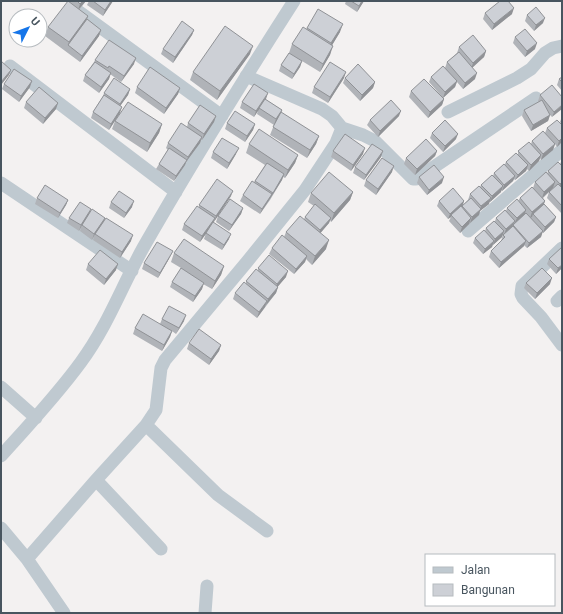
<svg xmlns="http://www.w3.org/2000/svg" width="563" height="614" font-family="Roboto,sans-serif">
	<style>
		.lines { fill: none; stroke-linecap: round; stroke-linejoin: round }
		.street { stroke: #bfc9d0; stroke-width: 13 }
		.wall { fill: #b0b3b8 }
		.shaded-wall { fill: #909296 }
		.building { fill: #cdd0d6; stroke: #909296 }
	</style>
	<rect width="100%" height="100%" fill="#f3f1f1"/>
	<g class="lines">
		<path class="street" d="M78,11l144,105
			M10,66l166,126
			M448,112l69,-34 14,-9 14,-16 8,-5 9,-2
			M342,128l21,7 12,6 38,38h3l120,-81
			M1,183l131,88
			M468,231l94,-81
			M562,248l-40,38 -1,8 2,4 18,19 21,28
			M557,301l5,-5
			M1,387l35,31
			M146,425l72,70 49,36
			M1,456c27,-30 56,-61 80,-94 26,-35 41,-76 62,-114 48,-84 99,-166 151,-247
			M96,480l65,69
			M1,528l26,31 37,54
			M27,559l69,-79 50,-55 10,-15 5,-42 4,-8 81,-97 59,-73 31,-47 6,-15 -10,-12 -10,-7 -76,-33
			M205,613l2,-27"/>
	</g>
	<path class="wall" d="M68,1h18l-7,9 8,9 14,11 -2,6 -19,26 -35,-26 3,-9 27,-20z
		M89,1h24l-10,15 -16,-11z
		M346,1h18l-7,11 -12,-8z
		M485,13l27,1 -20,16 -9,-11z
		M527,15l16,8 -9,8 -9,-10z
		M307,28l33,4 -8,13 -2,10 -10,17 -18,-11 -2,6 -8,12 -13,-8 2,-6 8,-12 3,-9 14,-15z
		M194,30l-2,5 -19,28 -12,-9 2,-5z
		M515,37l20,12 -10,8 -12,-14z
		M459,47l27,4 -2,6 -12,10 3,12 -12,10 -6,-7 -2,5 -12,11 -14,-16 2,-5 14,-9 2,-6 10,-9z
		M250,54l-33,46 -27,-20 3,-8z
		M95,60l39,4 -13,18 -11,-8 -1,5 -10,14 -16,-12 2,-6 9,-13z
		M562,77v14l-5,-6 2,-6z
		M344,78l-16,25 -16,-10 2,-6z
		M345,78l30,4 -2,6 -13,13 -17,-18z
		M4,84l26,3 -11,15 -17,-13z
		M137,87l43,1 -2,6 -14,20 -29,-21z
		M130,89l-2,6 -8,11v7l-11,17 -18,-12 2,-6 10,-16 1,-3z
		M411,91l33,8 -2,6 -14,13 -19,-21z
		M540,95l22,2 -10,20 -2,-2 -2,6 -17,10 -9,-15 2,-6 15,-8 -1,-1z
		M265,99l17,11 -2,5 39,21 -3,8 -9,14 -37,-23 4,-10 -17,-11 1,-4 -4,7 -14,-9 2,-6z
		M26,102l30,7 -13,15 -19,-16z
		M216,116l-2,6 -12,18h-1l-1,3 -14,19 -1,3 -11,16 -18,-12 3,-5 9,-14 -2,-2 2,-5 19,-16 1,-4z
		M399,116l-21,21 -11,-12 3,-5z
		M562,116v9l-2,-3z
		M115,121l47,3 -3,9 -12,19 -35,-23z
		M227,123l28,1 -2,6 -8,12 -20,-13z
		M562,125v17l-5,5 -2,-3 -2,6 -12,10 -1,-2 -1,3 -10,10 -2,-2 -1,2 -11,9 -1,-1 -1,2 -11,10 -1,-1v2l-11,10h-1v2l-9,7 -1,4 -19,18 -11,-12 2,-4 -3,2 -11,-13 2,-5h25l-1,4 5,-5 2,-6 10,-7 1,-2 12,-9 1,-3 11,-9 1,-2 12,-8v-3l13,-7 1,-3 13,-8 2,-5z
		M432,133l24,6 -13,13 -13,-14z
		M249,144l49,11 -3,8 -10,15 -2,-1 -1,3 -12,20 -10,14 -20,-13 3,-6 11,-13 11,-17 -19,-12z
		M333,151l30,3 -12,17 -20,-14z
		M437,151l-2,5 -20,19 -11,-11 2,-6z
		M213,152l23,2 -9,15 -16,-11z
		M381,157l-17,23 -11,-7 2,-6z
		M562,160v26l-1,1 1,1v26l-15,-16 2,-6 -6,6 2,3 -1,3 12,13 -2,5 -11,11 -1,-1 -1,5 -14,11 -3,-3v1l-25,22 -10,-11 2,-6 10,-10 2,-6v-1l-1,3 -9,8v-1l-1,3 -9,7 -10,-11 2,-5 10,-7 1,-3 9,-7 1,-3 10,-7 1,-3 11,-7 2,-3 13,-10 2,-6 12,-8 1,-3 12,-7z
		M392,172l-16,23 -12,-9 2,-6z
		M419,177l23,6 -15,12 -10,-12z
		M353,192l-3,8 -19,22 -1,-2 -1,3 -9,10 6,16 -14,16 -6,-6 -1,3 -11,12 -25,-20 3,-6 12,-11 2,-5 18,-13 1,-2 9,-11 -6,-4 3,-9z
		M231,196l-18,27 16,16 -7,11 -18,-11 2,-6 4,-5 -10,14 -18,-12 2,-6 15,-17v-2z
		M37,198l31,2 -2,5 -8,13 -23,-14z
		M111,202l21,5 -8,11 -15,-10z
		M243,208l-2,6 -12,17 -13,-9 2,-6z
		M90,214l15,4 -1,4 27,19 -11,17 -27,-18 1,-4 -2,4 -12,-9 1,-3 -2,3 -12,-8 2,-5z
		M174,253l50,13 -3,9 -9,14 -9,-5 -1,5 -9,13 -23,-15 2,-5 9,-14 -10,-6z
		M170,257l-12,21 -16,-9 2,-6z
		M549,259l13,9 -6,6 -9,-10z
		M88,264l28,6 -12,15 -18,-15z
		M258,268l28,9 -9,10h1l-2,6 -19,25 -24,-19 2,-6 11,-9v-3l12,-10z
		M526,283l24,1 -15,15 -11,-11z
		M162,319l22,2 -8,13 -4,-3 -2,6 -8,14 -29,-17 2,-6 25,-4z
		M189,343l32,2 -2,6 -10,14 -22,-16z"/>
	<path class="shaded-wall" d="M83,1h3l-8,9 2,-6z
		M111,1h2l-10,15 2,-6z
		M362,1h2l-7,11 2,-6z
		M514,8l-2,6 -20,16 2,-6z
		M88,16l-3,9 -17,20 1,-3z
		M545,18l-2,5 -9,8 2,-6z
		M343,24l-3,8 -12,20 3,-9z
		M101,30l-2,6 -19,26 2,-6z
		M194,30l-2,5 -19,28 2,-6z
		M537,43l-2,6 -10,8 2,-6z
		M253,46l-3,8 -33,46 3,-9z
		M333,46l-3,9 -10,17 3,-8z
		M486,51l-2,6 -13,12 2,-6z
		M136,58l-2,6 -13,18 3,-6z
		M302,61l-2,6 -8,12 2,-5z
		M11,70l-2,5 -8,10v-3z
		M346,72l-2,6 -16,25 2,-6z
		M111,73l-2,6 -10,14 2,-6z
		M477,73l-2,6 -12,10 2,-6z
		M32,81l-2,6 -11,15 2,-6z
		M457,81l-2,6 -12,11 2,-6z
		M375,82l-2,6 -13,13 2,-6z
		M180,88l-2,6 -14,20 2,-6z
		M130,89l-2,6 -10,14 2,-5z
		M268,93l-2,6 -12,18 2,-6z
		M444,99l-2,6 -14,13 2,-6z
		M58,103l-2,6 -13,15 2,-6z
		M562,105v4l-10,8 2,-5z
		M122,107l-2,6 -11,17 2,-6z
		M282,110l-2,6 -6,9 2,-6z
		M401,111l-2,5 -21,21 2,-6z
		M550,115l-2,6 -17,10 2,-6z
		M216,116l-2,6 -12,18 2,-6z
		M162,124l-3,9 -12,19 3,-9z
		M255,124l-2,6 -8,12 2,-6z
		M458,134l-2,5 -13,13 2,-6z
		M319,136l-3,8 -9,14 3,-8z
		M202,137l-2,6 -14,19 2,-5z
		M562,138v4l-5,5 2,-6z
		M555,144l-2,6 -12,10 2,-6z
		M239,148l-3,6 -9,15 2,-6z
		M365,148l-2,6 -12,17 2,-6z
		M383,151l-2,6 -17,23 2,-5z
		M437,151l-2,5 -20,19 2,-6z
		M298,155l-3,8 -10,15 3,-8z
		M541,155l-2,6 -10,10 2,-6z
		M187,160l-2,5 -11,16 2,-5z
		M528,165l-2,6 -11,9 3,-5z
		M394,166l-2,6 -16,23 2,-6z
		M284,174l-2,6 -22,34 2,-5z
		M515,176l-2,5 -11,10 2,-6z
		M444,177l-2,6 -15,12 2,-5z
		M555,182l-2,6 -11,10 2,-6z
		M562,182v4l-4,3 2,-5z
		M503,186l-2,6 -11,10 2,-6z
		M233,191l-2,5 -17,26 2,-6z
		M353,192l-3,8 -19,22 3,-9z
		M491,198l-2,6 -9,7 -1,4 -9,8 2,-6 8,-7 1,-4z
		M68,200l-2,5 -8,13 2,-5z
		M134,201l-2,6 -8,11 2,-5z
		M464,201l-2,6v-1l-1,2 -10,7v2l-3,2 2,-5z
		M545,201l-2,5 -10,8 -1,3 -2,1 2,-6z
		M243,208l-2,6 -12,17 3,-6z
		M91,209l-2,6 -7,10 -3,6 2,-6z
		M526,210l-2,6 -10,8 3,-6z
		M556,217l-2,5 -11,11 2,-6z
		M105,218l-2,6 -8,10 -3,6 2,-6z
		M215,218l-2,6 -13,18 2,-6z
		M331,218l-2,5 -11,13 2,-6z
		M471,218l-2,6 -9,9 2,-6z
		M515,221l-3,6 -8,8 2,-6z
		M504,231l-2,6 -9,8 2,-6z
		M543,231l-2,6 -14,11 2,-5z
		M231,234l-2,5 -7,11 2,-5z
		M133,235l-2,6 -11,17 2,-6z
		M329,240l-3,9 -14,16 3,-9z
		M494,241l-2,6 -9,7 2,-5z
		M526,241l-2,5 -25,22 2,-6z
		M173,251l-3,6 -12,21 2,-5z
		M307,256l-2,6 -11,12 2,-5z
		M118,264l-2,6 -12,15 2,-6z
		M562,265v3l-6,6 2,-6z
		M224,266l-3,9 -9,14 3,-8z
		M288,271l-2,6 -11,13 2,-6z
		M552,278l-2,6 -15,15 2,-6z
		M204,283l-2,6 -9,13 2,-6z
		M278,287l-2,6 -10,12 2,-6z
		M267,301l-2,6 -8,11 2,-6z
		M186,315l-2,6 -8,13 3,-6z
		M172,331l-2,6 -8,14 2,-6z
		M221,345l-2,6 -10,14 2,-6z"/>
	<path class="building" d="M68,1l20,15 -19,26 -21,-15z
		M77,1h6l-3,3z
		M93,1h18l-6,9z
		M351,1h11l-3,5z
		M500,1h8l6,7 -20,16 -9,-11z
		M536,7l9,11 -9,7 -9,-10z
		M318,9l25,15 -12,19 -24,-15z
		M87,19l14,11 -19,26 -14,-11z
		M182,21l12,9 -19,27 -12,-8z
		M225,26l28,20 -33,45 -27,-19z
		M303,27l30,19 -10,18 -31,-20z
		M525,29l12,14 -10,8 -12,-14z
		M473,35l13,16 -13,12 -14,-16z
		M109,40l27,18 -12,18 -15,-10 -1,2 -13,-8z
		M459,52l18,21 -12,10 -18,-21z
		M289,53l13,8 -8,13 -13,-9z
		M1,61l10,9 -10,12z
		M95,62l16,11 -10,14 -16,-12z
		M330,62l16,10 -16,25 -16,-10z
		M358,64l17,18 -13,13 -17,-17z
		M443,66l14,15 -12,11 -14,-15z
		M150,67l30,21 -14,20 -29,-21z
		M14,69l18,12 -11,15 -17,-12z
		M562,77v5l-3,-3z
		M114,78l16,11 -10,15 -16,-11z
		M424,79l20,20 -14,13 -19,-21z
		M254,84l14,9 -12,18 -14,-9z
		M552,85l10,12v8l-8,7 -14,-17z
		M39,87l19,16 -13,15 -19,-16z
		M104,95l18,12 -11,17 -18,-12z
		M265,99l17,11 -6,9 -17,-11z
		M391,100l10,11 -21,20 -10,-11z
		M542,100l8,15 -17,10 -9,-15z
		M128,102l34,22 -12,19 -35,-22z
		M200,105l16,11 -12,18 -16,-11z
		M235,111l20,13 -8,12 -20,-13z
		M281,112l38,24 -9,14 -37,-23z
		M445,120l13,14 -13,12 -13,-13z
		M557,120l5,5v13l-3,3 -12,-13z
		M181,123l21,14 -14,20 -20,-14z
		M259,129l39,26 -10,15 -39,-26z
		M543,131l12,13 -12,10 -11,-13z
		M345,134l20,14 -12,17 -20,-14z
		M222,138l17,10 -10,15 -16,-11z
		M426,139l11,12 -20,18 -11,-11z
		M529,142l12,13 -10,10 -13,-14z
		M372,144l11,7 -17,24 -11,-8z
		M169,148l18,12 -11,16 -17,-12z
		M516,153l12,12 -10,10 -12,-13z
		M382,158l12,8 -16,23 -12,-9z
		M558,162l4,4v16l-2,2 -12,-13z
		M267,163l17,11 -11,19 -18,-12z
		M504,164l11,12 -11,9 -10,-12z
		M434,165l10,12 -15,13 -10,-13z
		M329,172l24,20 -19,21 -23,-20z
		M546,172l9,10 -11,10 -9,-10z
		M492,175l11,11 -11,10 -11,-11z
		M217,179l16,12 -17,25 -17,-11z
		M252,181l20,13 -10,15 -19,-14z
		M558,184l4,4v18l-13,-14z
		M45,185l23,15 -8,13 -23,-15z
		M479,186l12,12 -10,8 -11,-12z
		M532,187l13,14 -13,11 -12,-14z
		M453,188l11,13 -14,13 -11,-13z
		M119,191l15,10 -8,12 -15,-11z
		M471,198l10,11 -9,8 -10,-11z
		M230,199l13,9 -11,17 -14,-9z
		M517,199l9,11 -9,8 -10,-10z
		M80,202l11,7 -10,16 -12,-7z
		M315,204l16,14 -11,12 -15,-13z
		M544,204l12,13 -11,10 -12,-13z
		M197,206l18,12 -13,18 -18,-12z
		M461,206l10,12 -9,9 -11,-12z
		M92,209l13,9 -11,16 -12,-9z
		M505,210l10,11 -9,8 -10,-11z
		M526,213l17,18 -14,12 -16,-18z
		M300,216l29,24 -14,16 -29,-24z
		M106,218l27,17 -11,17 -27,-18z
		M494,221l10,10 -9,8 -9,-11z
		M213,222l18,12 -7,11 -18,-12z
		M513,226l13,15 -25,21 -10,-11 14,-14 -2,-2z
		M484,230l10,11 -9,8 -10,-11z
		M282,235l25,21 -11,13 -24,-21z
		M184,239l40,27 -9,15 -41,-28z
		M157,242l16,9 -13,22 -16,-10z
		M562,247v18l-4,3 -9,-9z
		M100,250l18,14 -12,15 -18,-15z
		M269,255l19,16 -11,13 -19,-16z
		M181,268l23,15 -9,13 -23,-14z
		M542,268l10,10 -15,15 -11,-10z
		M256,269l22,18 -10,12 -22,-18z
		M244,282l23,19 -8,11 -24,-19z
		M169,306l17,9 -7,13 -17,-9z
		M143,314l29,17 -8,14 -29,-17z
		M199,329l22,16 -10,14 -22,-16z"/>
	<rect width="563" height="614" fill="none" stroke="#48555f" stroke-width="4"/>
	<rect x="425" y="554" width="130" height="52" fill="#ffffff" stroke="#b6bbbf"/>
	<rect x="433" y="567" width="20" height="6" fill="#bfc9d0" stroke="#b6bbbf"/>
	<text x="461" y="574" font-size="12" fill="#48555f">Jalan</text>
	<rect x="433" y="584" width="20" height="12" fill="#cdd0d6" stroke="#b6bbbf"/>
	<text x="461" y="594" font-size="12" fill="#48555f">Bangunan</text>
	<g transform="translate(28 28) rotate(48)"><circle r="19" fill="#ffffff" stroke="#b6bbbf"/>
	<path d="M0-3L7 15L0 10L-7 15Z" fill="#1575e9"/>
	<text y="-6" font-size="11" font-weight="bold" text-anchor="middle" fill="#48555f">U</text>
	</g>
</svg>
